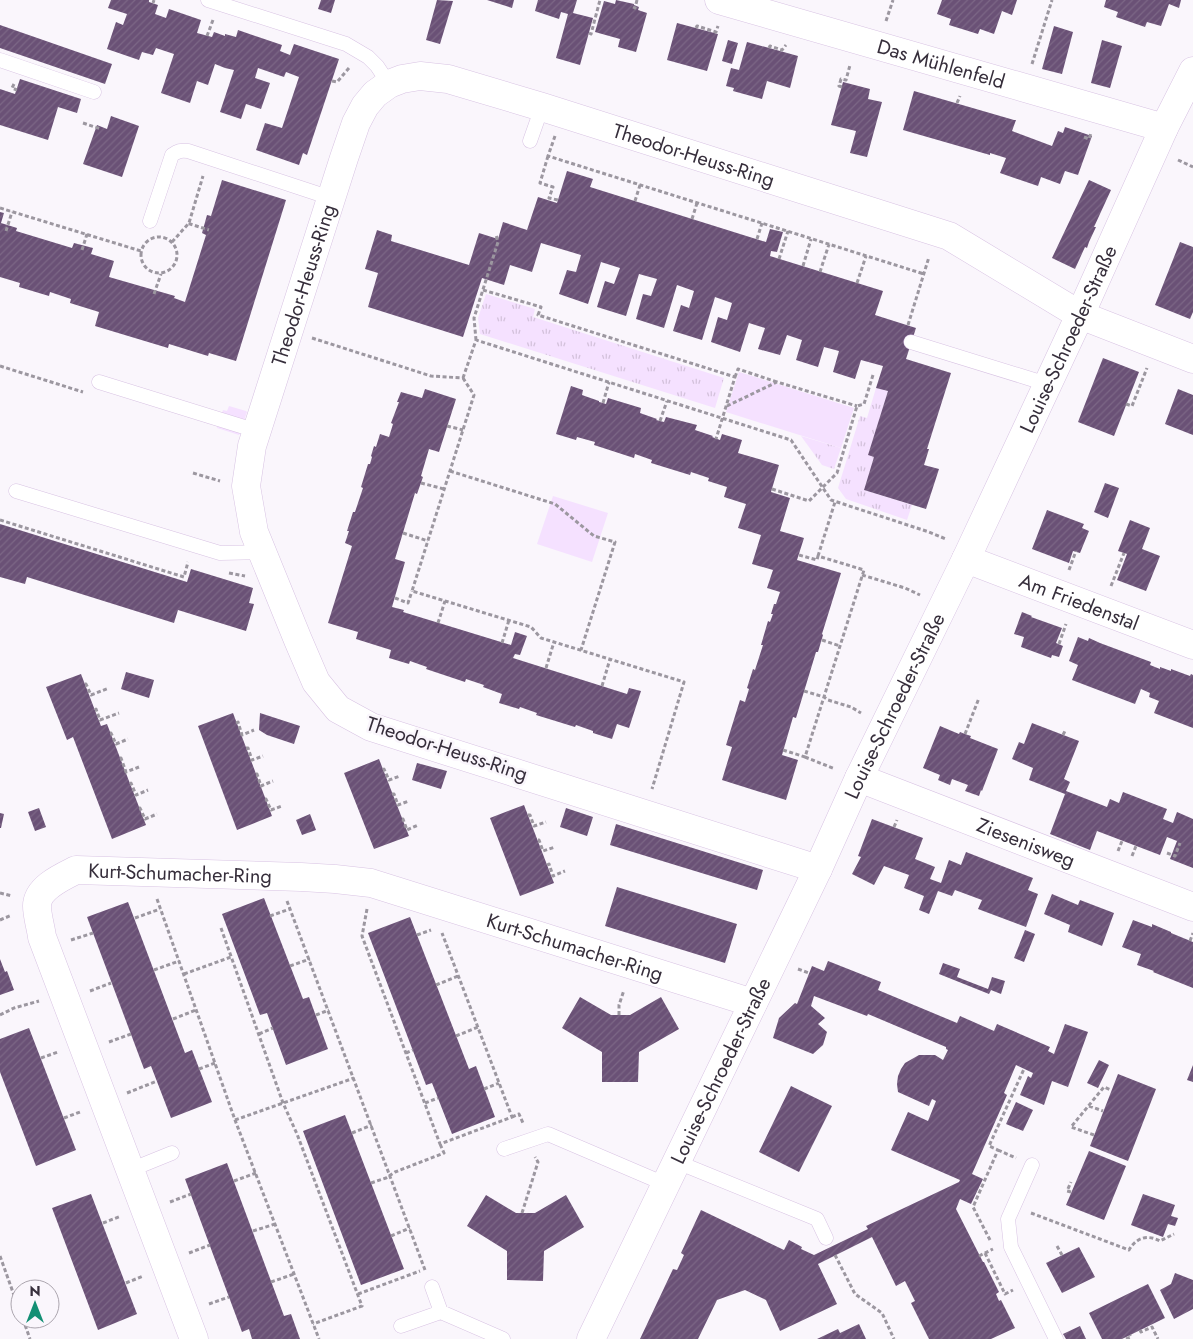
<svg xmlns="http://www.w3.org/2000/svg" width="1193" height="1339" font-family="Jost,sans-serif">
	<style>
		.grass { fill: url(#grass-tufts) }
		.park { fill: #f5e1ff }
		.building { fill: url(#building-hatch) }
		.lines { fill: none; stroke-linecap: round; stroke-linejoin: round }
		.service-casing { stroke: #d8c3e3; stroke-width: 15 }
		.minor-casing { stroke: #d8c3e3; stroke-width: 29 }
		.path { stroke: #9c97a0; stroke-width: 3; stroke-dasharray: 4 2.5; stroke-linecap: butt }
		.service { stroke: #fff; stroke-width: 14 }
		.minor { stroke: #fff; stroke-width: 28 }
		.labels { text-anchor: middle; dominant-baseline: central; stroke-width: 5; stroke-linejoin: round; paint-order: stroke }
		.street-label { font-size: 20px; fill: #362e3b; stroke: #faf6fc }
	</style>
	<defs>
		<pattern id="grass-tufts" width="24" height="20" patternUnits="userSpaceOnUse" patternTransform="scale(1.25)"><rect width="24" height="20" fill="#f5e1ff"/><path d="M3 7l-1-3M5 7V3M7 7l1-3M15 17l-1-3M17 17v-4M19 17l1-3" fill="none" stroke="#d3c1db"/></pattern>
		<pattern id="building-hatch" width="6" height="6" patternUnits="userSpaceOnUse" patternTransform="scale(1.25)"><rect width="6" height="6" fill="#6a5176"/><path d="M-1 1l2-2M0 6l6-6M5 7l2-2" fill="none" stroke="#7c6786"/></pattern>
	</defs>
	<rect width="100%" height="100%" fill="#faf6fc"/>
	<path class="grass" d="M486,294l49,15 -2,8 191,61 -9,30 -235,-74 -2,-16z
		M876,388l12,3 -20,64 6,2 -10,33 48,15 -5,15 -61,-21 -8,-11 22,-72 7,2z
		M229,406l17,5 1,1 -8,23 -22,-7 6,-18 4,1z
		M801,436l40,12 -7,21 -12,-4z"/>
	<path class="park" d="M739,372l115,36 -13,40 -115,-36z
		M553,496l55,17 -16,49 -55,-18z"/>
	<path class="building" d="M111,0h38v2l9,3 -3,9 11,4 3,-9 32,11 -4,13 15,4 2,-5 11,4v-2l11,3 2,-7 44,15 -2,6 10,4 4,-11 45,15 -32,96 -4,-2 -4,12 -43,-15 9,-27 17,5 17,-51 -13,-5 -2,5 -26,-9 -3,10 15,5 -9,26 -15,-5 -5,15 -21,-7 14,-42 -9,-2 -10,-4 -7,21 -11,-4 -7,22 -29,-10 13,-39 -18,-6 -3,7 -11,-3 -3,8 -32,-11 9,-27 7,3 4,-11 -19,-6z
		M321,0h14l-4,13 -13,-4z
		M437,0l16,1 -13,43 -14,-4z
		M487,0h27l-2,8z
		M538,0h39l-4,13 20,5 -13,47 -24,-7 12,-44 -7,-2 -2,7 -24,-8z
		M616,0l18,4v1l5,2 -1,3 9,3 -11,39 -18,-5 2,-8 -25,-7 9,-31 11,3z
		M942,0h75l-5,15 -10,-4 -8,23 -14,-5 -2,5 -29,-9 2,-6 -14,-5z
		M1106,0h75l-2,8 -10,-4 -8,22 -14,-4 -2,5 -29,-10 2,-5 -14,-5z
		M677,23l41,11 -11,37 -40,-11z
		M0,25l112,39 -7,20 -105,-36z
		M1054,26l19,6 -11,42 -20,-5z
		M728,40l10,3 -6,21 -10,-3z
		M1102,40l20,6 -12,42 -19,-5z
		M747,42l51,14 -8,32 -23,-7 -5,18 -29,-8 1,-3 -8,-2 5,-18 8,2z
		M20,79l61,20 -4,14 -19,-6 -10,33 -48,-15v-36l15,5z
		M843,82l27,7 -2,10 14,3 -15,55 -17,-4 6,-22 -25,-6z
		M914,91l100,29h2l-4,11 40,15 6,-15 5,2 2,-6 27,9 -14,39 -13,-4 -5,13 -19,-7 -3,9 -38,-13 6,-15 -16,-5v2l-87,-25z
		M111,116l28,10 -17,51 -39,-13 14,-39 10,4z
		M567,171l26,8 -3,8 176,55 4,-13 13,3 -6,20 -6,-1 -1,5 113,35 -8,24 41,13 -10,31 45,14 -24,76h2l-5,16 15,4 -13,40 -62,-19 10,-33 -6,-2 20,-64 -12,-3 7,-22 -22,-6 -6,19 -22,-7 6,-21 -15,-4 -6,20 -22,-7 6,-20 -15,-5 -7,20 -22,-6 7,-21 -16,-5 -9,29 -29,-10 7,-25 9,3 5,-17 -17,-6 -13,43 -29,-9 8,-26 8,3 5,-17 -17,-6 -13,43 -28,-9 7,-25 8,2 6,-17 -18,-5 -13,42 -29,-9 8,-26 9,3 6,-16 -19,-6 -13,42 -29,-10 8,-24 9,2 5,-17 -40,-12 -9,29 -22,-7 -6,20 -22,-7 -19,59 -95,-30 10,-34 -13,-4 12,-39 15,5 -1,6 78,24 10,-32 19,6 5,-17 24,8 11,-33 19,6z
		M222,180l64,20 -50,161 -27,-8 -1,3 -39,-12 -1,4 -73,-22 4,-14 -29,-9 1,-4 -21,-7 -1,4 -30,-9 1,-4 -20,-6v-65l4,1 -3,10 16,5 -1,3 56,17 2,-5 19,5 -2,6 23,7 -5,16 66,19 -1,2 11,4 21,-67 -4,-2 5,-18 4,1z
		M1089,180l22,10 -17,37h2l-7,15 -2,6 -2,-1 -10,22 -23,-11z
		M1180,242l13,5v65l-3,7 -35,-14z
		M1103,358l36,14 -25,64 -36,-14z
		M571,386l12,4 -1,5 17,6v1l4,1 3,1 2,-6 33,10 -1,5 17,6 -1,1 8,2 2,-5 31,8 -2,5 18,6 -1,1 8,3 2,-6 20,6 -4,13 41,12 -8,27 19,6 -10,33 24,7 -7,22 44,13 -19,61 1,1 -5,17h-2l-20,66 -3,-1 -11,38 16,5 -12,40 -64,-20 10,-33 -6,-2 14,-45 5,2 4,-13 -2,-1 6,-19 2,1 8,-25h-2l7,-24 2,1 3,-8h-2l3,-10h2l4,-12 -13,-4 6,-18 -21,-6 9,-29 -23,-7 8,-24 -22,-7 3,-10 -19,-6 1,-3 -18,-6 -1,3 -39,-12 1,-3 -17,-6 -1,4 -40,-13 1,-3 -18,-5 -1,3 -20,-6z
		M425,389l31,10 -17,53 -10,-3 -8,27 2,1 -6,17 -2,-1 -20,66 10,3 -13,45 12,3 -1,2 108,33 4,-13 12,4 -7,19 -5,-1 -2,4 114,36 2,-6 12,3 -12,37 -12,-4 -5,15 -19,-6v-2l-17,-6 -1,2 -39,-12 1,-2 -17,-6 -1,2 -20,-6 3,-9 -19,-7 1,-2 -18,-6 -1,3 -39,-13 1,-2 -17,-6 -1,3 -20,-6 2,-8 -35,-11 2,-7 -30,-9 24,-77 -7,-3 4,-12h-2l6,-19h2l8,-24 -2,-1 7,-23h2l2,-7 -1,-1 3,-10 2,1 4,-13 9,3 4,-13 -2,-1 8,-21h-2l4,-10 21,6z
		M1178,389l15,6v40l-28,-11z
		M1105,483l14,5 -11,30 -14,-6z
		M1047,510l37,14 -2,4 7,3 -9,22 -7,-2 -4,12 -37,-14z
		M1130,520l20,8 -8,21 18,7 -14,35 -29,-11 10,-26 -9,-3z
		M0,524l187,58 4,-13 62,19 -4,15 5,1 -8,27 -68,-21 -4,13 -147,-46 -2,7 -25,-7z
		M1022,612l10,4 -1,1 31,11 -6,15 7,3 -4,11 -7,-2 -1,3 -30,-11 3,-10 -10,-3z
		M1078,637l10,4 1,-3 11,5 51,19 -1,3 10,4v-2l11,4v-2l19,7 1,-2 2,1v53l-39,-15 5,-12 -10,-4 1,-4 -9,-4 -6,15 -63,-24 6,-15 -9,-4z
		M126,672l28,8 -5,18 -28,-9z
		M81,674l20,52 6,-2 39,101 -34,14 -39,-102 -6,3 -21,-53z
		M233,713l39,103 -35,14 -39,-104z
		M260,713l40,13 -6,18 -27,-9 -8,-5z
		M1032,723l47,18 -15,38 6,3 -4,9 41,16 3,-8 9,4 4,-11 44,17 -4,10 10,4 4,-11 16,7v49l-23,-9 7,-18 -10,-4 -7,18 -63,-24 -7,19 -40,-16 15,-40 -36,-14 4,-12 -21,-9 7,-17 5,2z
		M940,726l19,8 1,-2 5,2 6,2 -1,2 28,11 -16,42 -1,-1 -2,6 -14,-5 3,-6 -16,-6 -2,6 -12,-5 2,-5 -17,-7z
		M379,759l30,77 -35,13 -30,-76z
		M417,763l30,8 -6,18 -29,-9z
		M524,805l30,78 -34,13 -30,-78z
		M39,808l7,19 -11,4 -7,-19z
		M566,808l27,9 -6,19 -27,-9z
		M0,813l4,1 -3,14h-1z
		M310,814l6,16 -14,5 -6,-15z
		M872,819l51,19 -8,21 20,8 -5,12 11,4 8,-23 12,5 5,-13 67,26 -5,12 10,4 -12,33 -48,-18 4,-9 -27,-10 -3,6 -14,-5 -9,23 -10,-4 5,-14 -20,-8 5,-13 -25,-9 -10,19 -22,-11 9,-17 -3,-1z
		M616,824l147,46 -6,20 -147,-45z
		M617,887l120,37 -12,39 -120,-37z
		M1052,894l26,11 2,-5 34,13 -12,33 -34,-14 2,-7 -26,-11z
		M264,898l39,101 6,-2 19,52 -42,16 -19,-52 -7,2 -38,-101z
		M128,902l57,151 7,-3 20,52 -41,16 -20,-52 -7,3 -57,-152z
		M410,917l59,152 7,-3 19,51 -43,17 -20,-51 -6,2 -58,-152z
		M1133,920l19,7v-3l19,8v1l22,9v46l-40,-16 1,-1 -17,-6 4,-11 -19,-7z
		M1025,930l10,4 -11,28 -10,-4z
		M0,959l5,13 2,-1 7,19 -14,5z
		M828,961l53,21 -3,8 79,33 3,-7 34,15 3,-7 53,23 -2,4 6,3 11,-30 23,8 -20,55 -16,-6 -8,24 -24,-10 8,-19 3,2 2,-5 -17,-8 -12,28 3,2 -35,79 11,5 -12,25 -11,-5 -4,10 27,53h1l15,30 -3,2 3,7 2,-1 14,28 -24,11h-62l-18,-36 4,-2 -10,-20 -9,5 -24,-49 -54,27 19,40 -57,27 -14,-31 -21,-10 -28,10 -19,39h-58l33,-70 4,1 1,-2 6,-13 -3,-2 20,-43 83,40 5,-10 13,7 -1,2 13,6 54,-26 -2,-3 93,-44 1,-2 -69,-30 17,-38 20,9 8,-20 -4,-2 -3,7 -31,-14 -1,-8 1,-8 3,-7 4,-6 14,-8h16l8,5 5,-10 -2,-1v-2l-78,-33 -1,2 -53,-20 -3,10 14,12 -7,6 9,8 -4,13 -10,9 -40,-16 6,-20 16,-15 2,1 15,-38 12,5z
		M943,963l17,6 -3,8 31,12 4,-12 13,4 -4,13 -10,-4 -2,4 -50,-20z
		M580,997l31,18h19l31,-18 18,32 -40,23 -1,30h-36v-30l-40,-24z
		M29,1028l47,122 -40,16 -36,-94v-33z
		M1099,1060l10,5 -11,23 -11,-5z
		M1193,1065v17l-6,-2z
		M1118,1074l38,15 -28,72 -38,-15z
		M791,1086l41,20 -33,66 -40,-20z
		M1016,1102l17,8 -10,21 -17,-7z
		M345,1115l59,154 -43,16 -58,-154z
		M1089,1151l37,15 -22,54 -38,-15z
		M227,1163l57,153 7,-2 9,25h-48l-3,-10 -7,3 -57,-153z
		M91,1194l46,120 -39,16 -46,-122z
		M1143,1194l32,11 -4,11 7,2 -3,8 -7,-2 -5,13 -32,-12z
		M486,1195l30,18h19l31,-18 18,32 -40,24 -1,30 -36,-1v-29l-40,-25z
		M1079,1247l16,30 -33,16 -16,-30z
		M1175,1273l18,7v29l-19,10 -14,-29 11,-6z
		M1148,1284l17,34 -43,21h-20l-13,-26z
		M859,1324l7,15h-49l21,-10 2,4z
		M1080,1326l6,13h-20l-3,-5z"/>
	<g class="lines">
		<g class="service-casing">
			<path id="service" d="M208,0l138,44 22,13 9,9 12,18
				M0,60l94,32
				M530,141l12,-34
				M150,221l22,-66c6,-4 9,-5 16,-4l143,47
				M911,342l136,42
				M99,382l158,49
				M16,491l204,62 42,-1
				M504,1149l44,-15 117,50
				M677,1162l140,57 9,19
				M1032,1165l-24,54 3,28 45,92
				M130,1170l42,-17
				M432,1287l9,25 62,27
				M401,1326l40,-14"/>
		</g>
		<g class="minor-casing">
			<g id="minor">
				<path id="s1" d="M719,0l445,128"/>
				<path id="s2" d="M966,559l227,86"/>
				<path id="s3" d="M859,778l334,129"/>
				<path id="s4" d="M818,869l-447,-142 -33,-18 -22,-27 -18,-42 -44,-108 -8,-46 6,-40 92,-288 12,-35 9,-17 10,-12 14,-10 13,-5 18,-3 28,3 94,28 407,129 131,79 113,44"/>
				<path id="s5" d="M194,1339l-152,-402c-1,-9 -5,-21 -5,-31 0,-18 25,-29 39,-36l225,7 34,2 36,4 382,120"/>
				<path id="s6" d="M591,1339l227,-470 41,-91 107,-219 114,-244 84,-187 29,-57"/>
			</g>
		</g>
		<path class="path" d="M153,3l1,-3
			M633,7l2,1 2,-8
			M886,21l7,-21
			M696,28l1,-2 19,6 2,-6
			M589,33l2,1 9,-34
			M207,36l6,-16
			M769,48l1,-2 12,4 4,-5
			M1032,64l20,-64
			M332,81l5,1 12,-14
			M14,84l-2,4 5,2
			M842,87l-3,-1 2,-7 5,1 4,-15
			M957,103l3,-7
			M83,123l18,6
			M555,136l-7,20 376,118
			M1084,137l5,2 2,-6
			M548,156l-8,27 13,4 -4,11 9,2
			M1178,160l15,7
			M635,201l5,-16
			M0,208l141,43
			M692,219l5,-16
			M189,223l1,1 19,6
			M6,231l6,-19
			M141 255a18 18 0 1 1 36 0a18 18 0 1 1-36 0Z
			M757,239l5,-16
			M172,242l17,-19 14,-47
			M82,250l5,-16
			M779,259l9,-28
			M803,266l8,-27
			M820,272l9,-28
			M857,283l9,-27
			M483,290l58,17 -3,8 197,62 -19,62
			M154,294l7,-20
			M908,325l21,-68
			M312,338l119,38 32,2
			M476,340l-2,-22 24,-76 -2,-7
			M0,366l83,26
			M735,377l3,-8 39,13
			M463,378l11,17 -62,196 119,36 10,11 143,44 -32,107
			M463,378l13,-38 315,100 40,60 98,32 17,7
			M603,403l6,-21
			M1126,404l6,2 15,-38
			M727,406l50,-24 80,24
			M660,421l7,-20
			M447,426l16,4
			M450,471l105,33 39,32 21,6 -34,108
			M193,473l27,8
			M421,483l23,6
			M772,489l37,12 28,-28 20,-67 7,-2 9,-29
			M0,520l184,57 4,-15
			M403,533l25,8
			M818,556l17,-54
			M1069,570l7,-19
			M229,573l16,3
			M862,575l43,13 15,7
			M1111,586l13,-33
			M395,598l13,5 4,-12
			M438,623l7,-22
			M822,640l18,6
			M502,643l7,-23
			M1059,644l7,-20
			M546,668l8,-26
			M85,684h1l5,11 18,-7
			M602,686l8,-27
			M804,691l20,6 4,3 23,7 10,6
			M95,710l1,-1 4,11 19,-7
			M236,723l2,-1 4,13 12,-5
			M110,733h1l5,11 12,-5
			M965,734l14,-36
			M1063,735l2,-4
			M246,748h2l4,12 11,-4
			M783,750l22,7 59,-187 -46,-14 -1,4 -18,-5
			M805,757l30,12
			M120,758h1l5,14 13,-5
			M383,770l1,-1 5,11 11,-4
			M256,774h1l4,12 12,-5
			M130,784l1,-1 5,12 12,-5
			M392,794h2l4,11 11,-4
			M265,799h1l5,11 11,-4
			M139,808h1l5,11 12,-5
			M528,815h2l4,11 12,-4
			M402,819h1l4,11 11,-5
			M894,827l3,-7
			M538,840h1l4,11 12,-4
			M1118,851l4,-10
			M1167,853l8,3 5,-13
			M1132,856l4,-10
			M547,865l2,-1 4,12 12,-5
			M0,893l12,3
			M157,899l78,221 84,219
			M287,901l138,369
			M367,909l-5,27 78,208 72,-27 -70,-184
			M270,916l20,-7
			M135,918l25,-9
			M0,920l12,-5
			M221,928l62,175 14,31 65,172 -49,18
			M417,935l14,-5
			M71,940l22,-7
			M1190,941l3,-8
			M290,966l20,-7
			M798,969l11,4
			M154,970l25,-9
			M184,974l47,-17
			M436,985l22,-9
			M90,991l21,-8
			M0,1015l14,-7 25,-7
			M316,1015l13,-5
			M619,1015v-10l5,-15
			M173,1019l23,-9
			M259,1034l14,-6
			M456,1036l22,-9
			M109,1042l22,-8
			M406,1053l7,-3
			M41,1058l17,-6
			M199,1069l16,-6
			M484,1089l15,-6
			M127,1093l30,-12
			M425,1103l13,-5
			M1089,1106l14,5
			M512,1117l7,-3 4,9
			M64,1118l16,-6
			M235,1120l119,-42
			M352,1133l20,-8
			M1094,1135l-23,-8 33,-40 7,3
			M998,1150l18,8
			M234,1181l22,-8
			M371,1183l15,-5 9,-6 49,-19 -4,-9
			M1071,1192l-4,-1 4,-9
			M170,1202l21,-8
			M522,1213l16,-51 -3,-5
			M1031,1213l98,37c7,-12 18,-16 31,-9l14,-7
			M103,1223l18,-7
			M253,1231l22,-7
			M391,1236l19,-8
			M990,1240l-17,-33 25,-57 -9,-4 35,-77
			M1057,1246l5,9
			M189,1253l21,-8
			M985,1253l20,41 8,-4
			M835,1255l20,39 27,19 12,26
			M0,1256l20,56
			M979,1256l14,-7
			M271,1282l23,-8
			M126,1283l17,-7
			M358,1294l62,-23
			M209,1304l20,-7
			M23,1319l7,20
			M1140,1330l1,2 11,-5 6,12
			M1126,1339l5,-2 -1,-2"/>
		<use href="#service" class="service"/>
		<use href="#minor" class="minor"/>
	</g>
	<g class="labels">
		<g class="street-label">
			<text stroke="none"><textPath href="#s1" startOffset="231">Das Mühlenfeld</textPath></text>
			<text stroke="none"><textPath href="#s4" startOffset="1500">Theodor-Heuss-Ring</textPath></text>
			<text stroke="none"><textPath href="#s4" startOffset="960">Theodor-Heuss-Ring</textPath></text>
			<text stroke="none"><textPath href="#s6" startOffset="1108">Louise-Schroeder-Straße</textPath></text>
			<text stroke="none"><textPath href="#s2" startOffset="121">Am Friedenstal</textPath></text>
			<text stroke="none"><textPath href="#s6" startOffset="702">Louise-Schroeder-Straße</textPath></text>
			<text transform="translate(447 749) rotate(18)">Theodor-Heuss-Ring</text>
			<text stroke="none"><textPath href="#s3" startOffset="179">Ziesenisweg</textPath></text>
			<text stroke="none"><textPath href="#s5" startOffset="621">Kurt-Schumacher-Ring</textPath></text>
			<text stroke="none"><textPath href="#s5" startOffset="1026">Kurt-Schumacher-Ring</textPath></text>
			<text stroke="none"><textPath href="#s6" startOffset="298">Louise-Schroeder-Straße</textPath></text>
		</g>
	</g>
	<g transform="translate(35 1304)"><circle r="24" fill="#faf6fc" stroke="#aca6af"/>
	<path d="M0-4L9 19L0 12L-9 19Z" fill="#138f74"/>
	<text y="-8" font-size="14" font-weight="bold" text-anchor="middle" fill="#362e3b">N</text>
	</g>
</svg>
